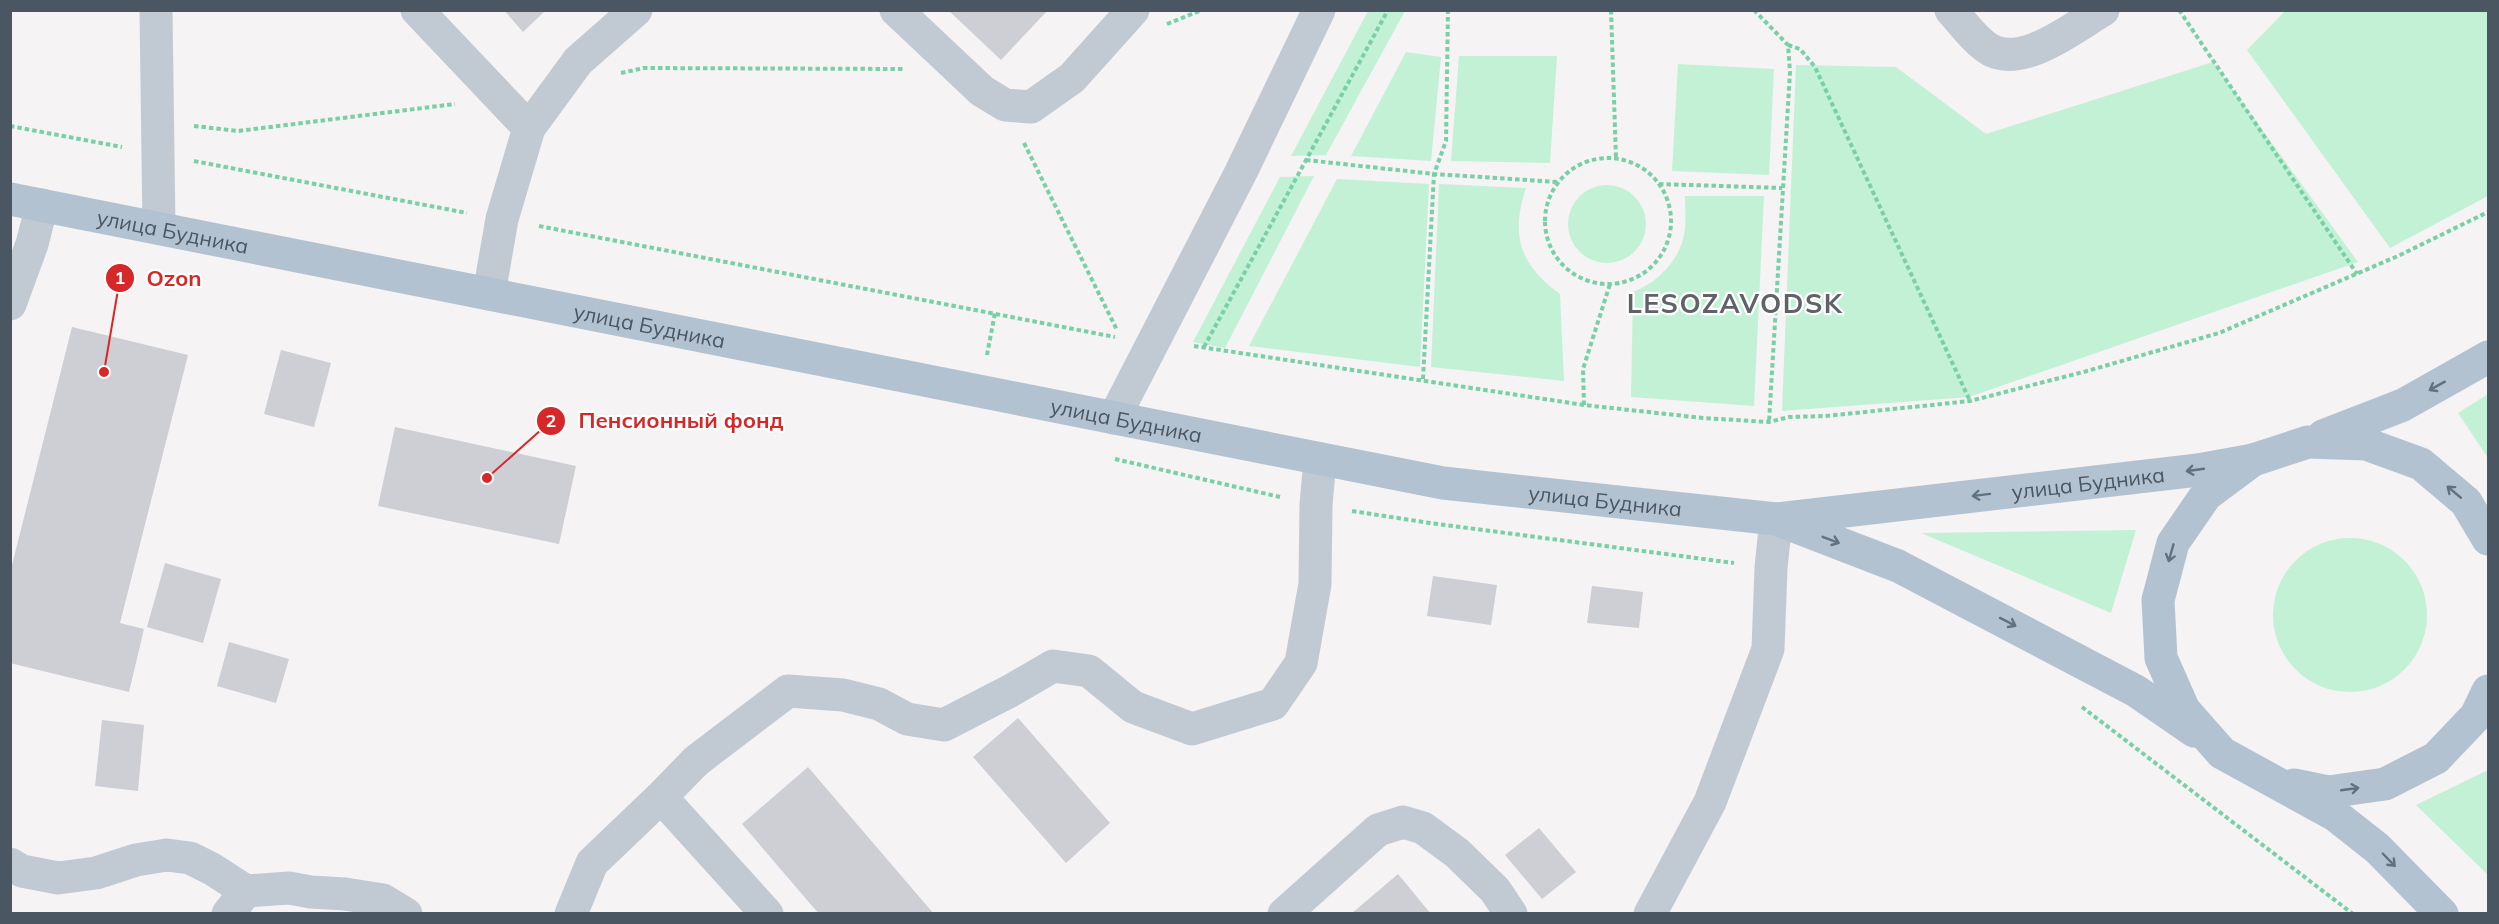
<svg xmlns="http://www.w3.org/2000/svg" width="2499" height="924" font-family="Mulish,sans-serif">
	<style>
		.green { fill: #c3f1d5 }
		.building { fill: #cdcfd5 }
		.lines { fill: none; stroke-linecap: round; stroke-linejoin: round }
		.path { stroke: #7ad0a6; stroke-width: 4; stroke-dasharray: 4.5 3; stroke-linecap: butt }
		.minor { stroke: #c1cad2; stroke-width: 33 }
		.major { stroke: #b3c2d1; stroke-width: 33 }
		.oneway { stroke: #64717d }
		.labels { text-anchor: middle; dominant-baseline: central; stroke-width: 4.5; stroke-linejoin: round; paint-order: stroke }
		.street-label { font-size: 21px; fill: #4a5661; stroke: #fff }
		.district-label { font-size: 27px; font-weight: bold; letter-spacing: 1.5px; fill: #5f6368; stroke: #fff }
		.leader { fill: none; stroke: #d62828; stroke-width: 2 }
		.callout-dot { fill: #d62828; stroke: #fff; stroke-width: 2 }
		.mark-label { font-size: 18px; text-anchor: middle; font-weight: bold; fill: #fff }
		.callout-label { font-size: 22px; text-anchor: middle; font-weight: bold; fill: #d62828; stroke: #fff; stroke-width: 4.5; stroke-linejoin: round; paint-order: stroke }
	</style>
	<rect width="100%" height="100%" fill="#f5f3f3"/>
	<path class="green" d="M1368,11h37l-79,144 -35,1z
		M2285,11h203v185l-98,52 -143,-198z
		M1406,52l35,5 -10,104 -80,-5z
		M1459,56h98l-7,107 -99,-2z
		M2213,62l145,200 -389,135 -187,14 14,-346 100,2 90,67z
		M1678,64l96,5 -5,106 -97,-4z
		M1314,176l-89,172 -32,-6 87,-165z
		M1337,179l92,5 -9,183 -171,-21z
		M1439,184l87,4c-16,48 -6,77 34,106l4,87 -133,-14z
		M1568 224a39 39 0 1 1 78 0a39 39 0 1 1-78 0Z
		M1685,196h79l-10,210 -123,-9 2,-105c26,-10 49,-34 52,-63 1,-11 0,-22 0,-33z
		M2488,394v64l-30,-45z
		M2136,530l-25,83 -190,-80z
		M2273 615a77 77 0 1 1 154 0a77 77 0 1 1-154 0Z
		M2488,770v105l-72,-70z"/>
	<path class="building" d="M504,10h42l-23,22z
		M948,10h100l-47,50z
		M72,327l116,28 -68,268 24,6 -15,63 -119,-29v-90z
		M281,350l50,13 -17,64 -50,-13z
		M395,427l181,39 -17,78 -181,-38z
		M165,563l56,16 -18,64 -56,-16z
		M1433,576l64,9 -6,40 -64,-9z
		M1592,586l51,6 -4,36 -52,-5z
		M229,642l60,17 -13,44 -59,-17z
		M1018,718l92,105 -44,40 -93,-106z
		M102,720l42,5 -6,66 -43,-5z
		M808,767l126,147h-115l-77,-90z
		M1539,828l37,44 -34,27 -37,-44z
		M1398,874l33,40h-80z"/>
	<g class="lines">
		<path class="path" d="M1611,10l5,148
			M1754,10l34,35 2,27 -21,350
			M2179,10l178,264
			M1167,24l35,-14
			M1788,45l12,4 15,18 155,334
			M621,73l23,-5 260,1
			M10,126l112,21
			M194,126l44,5 217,-27
			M1024,143l93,187
			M1545 221a63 63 0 1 1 126 0a63 63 0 1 1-126 0Z
			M1306,160l128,14 124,8
			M194,161l273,52
			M1659,184l123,4
			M539,226l576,111
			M1194,346l390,59 119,13 66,4 20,-5 37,-1 144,-15 117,-30 132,-38 179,-77 90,-44
			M1204,347l184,-337
			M987,355l8,-42
			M1423,379l11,-205 12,-33 2,-131
			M1584,405l-1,-36 27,-85
			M1115,459l165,38
			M1352,511l78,12 304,40
			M2082,707l271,207"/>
		<path class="minor" d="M156,10l3,218
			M417,10l112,118
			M896,10l86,81 23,14 26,2 41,-29 61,-68
			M1951,10c11,12 22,28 35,37 33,25 88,-20 117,-37
			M489,294l13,-75 27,-91 49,-67 58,-51
			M10,304l22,-60 10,-39
			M1114,418l127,-246 78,-162
			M661,797l106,117
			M10,864l12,7 36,7 38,-5 40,-13 31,-5 23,3 22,11 34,22 43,-3 22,4 34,2 38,6 23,14
			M228,914l18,-23
			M571,914l21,-51 69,-66 35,-36 92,-70 55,4 36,9 28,15 37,6 66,-34 43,-25 36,5 44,36 59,22 81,-25 28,-41 14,-79 1,-79 4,-46
			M1284,914l94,-84 25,-8 20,6 34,25 38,37 16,24
			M1650,914l60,-112 58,-153 3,-81 5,-49"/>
		<g class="major">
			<path id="s1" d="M10,199l1433,284 333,36 422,-49 55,-10"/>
			<path d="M2323,436l80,-31 85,-48"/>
			<path d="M1781,521l117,45 238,125 58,40"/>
			<path d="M2294,785l34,7 57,-8 51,-26 40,-42 12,-25"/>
			<path d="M2442,914l-65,-66 -42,-33 -113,-62 -38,-43 -23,-52 -3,-58 15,-57 33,-48 47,-35 55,-18 58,2 55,20 45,38 22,37"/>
		</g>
	</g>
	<defs><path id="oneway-shaft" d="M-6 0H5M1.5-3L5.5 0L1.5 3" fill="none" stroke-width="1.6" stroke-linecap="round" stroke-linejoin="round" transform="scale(1.5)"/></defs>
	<g class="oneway">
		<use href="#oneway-shaft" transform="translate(2437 386) rotate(151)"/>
		<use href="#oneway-shaft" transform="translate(2195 470) rotate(172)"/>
		<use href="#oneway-shaft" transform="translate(2454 492) rotate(-140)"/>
		<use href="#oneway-shaft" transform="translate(1981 495) rotate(173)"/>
		<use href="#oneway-shaft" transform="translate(1831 540) rotate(21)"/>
		<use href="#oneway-shaft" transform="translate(2171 553) rotate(106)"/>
		<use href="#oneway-shaft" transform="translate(2008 622) rotate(27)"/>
		<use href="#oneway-shaft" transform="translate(2350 789) rotate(-8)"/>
		<use href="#oneway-shaft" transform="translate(2389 860) rotate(46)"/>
	</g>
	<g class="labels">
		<g class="street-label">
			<text stroke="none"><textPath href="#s1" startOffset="166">улица Будника</textPath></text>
			<text stroke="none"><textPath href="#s1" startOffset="652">улица Будника</textPath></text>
			<text stroke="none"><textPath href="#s1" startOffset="1138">улица Будника</textPath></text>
			<text stroke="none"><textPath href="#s1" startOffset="2110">улица Будника</textPath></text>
			<text stroke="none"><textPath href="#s1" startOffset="1624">улица Будника</textPath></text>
		</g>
		<g class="district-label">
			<text x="1735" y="303">LESOZAVODSK</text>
		</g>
	</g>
	<path class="leader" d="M104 372L120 278M487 478L551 421"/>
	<g class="callout-dot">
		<circle cx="104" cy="372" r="6"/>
		<circle cx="487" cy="478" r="6"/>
		<circle cx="120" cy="278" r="15"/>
		<circle cx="551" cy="421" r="15"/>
	</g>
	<g class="mark-label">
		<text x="120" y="284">1</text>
		<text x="551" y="427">2</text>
	</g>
	<g class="callout-label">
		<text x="174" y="286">Ozon</text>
		<text x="681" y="428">Пенсионный фонд</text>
	</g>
	<rect width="2499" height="924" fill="none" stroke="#4a5661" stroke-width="24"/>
</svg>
